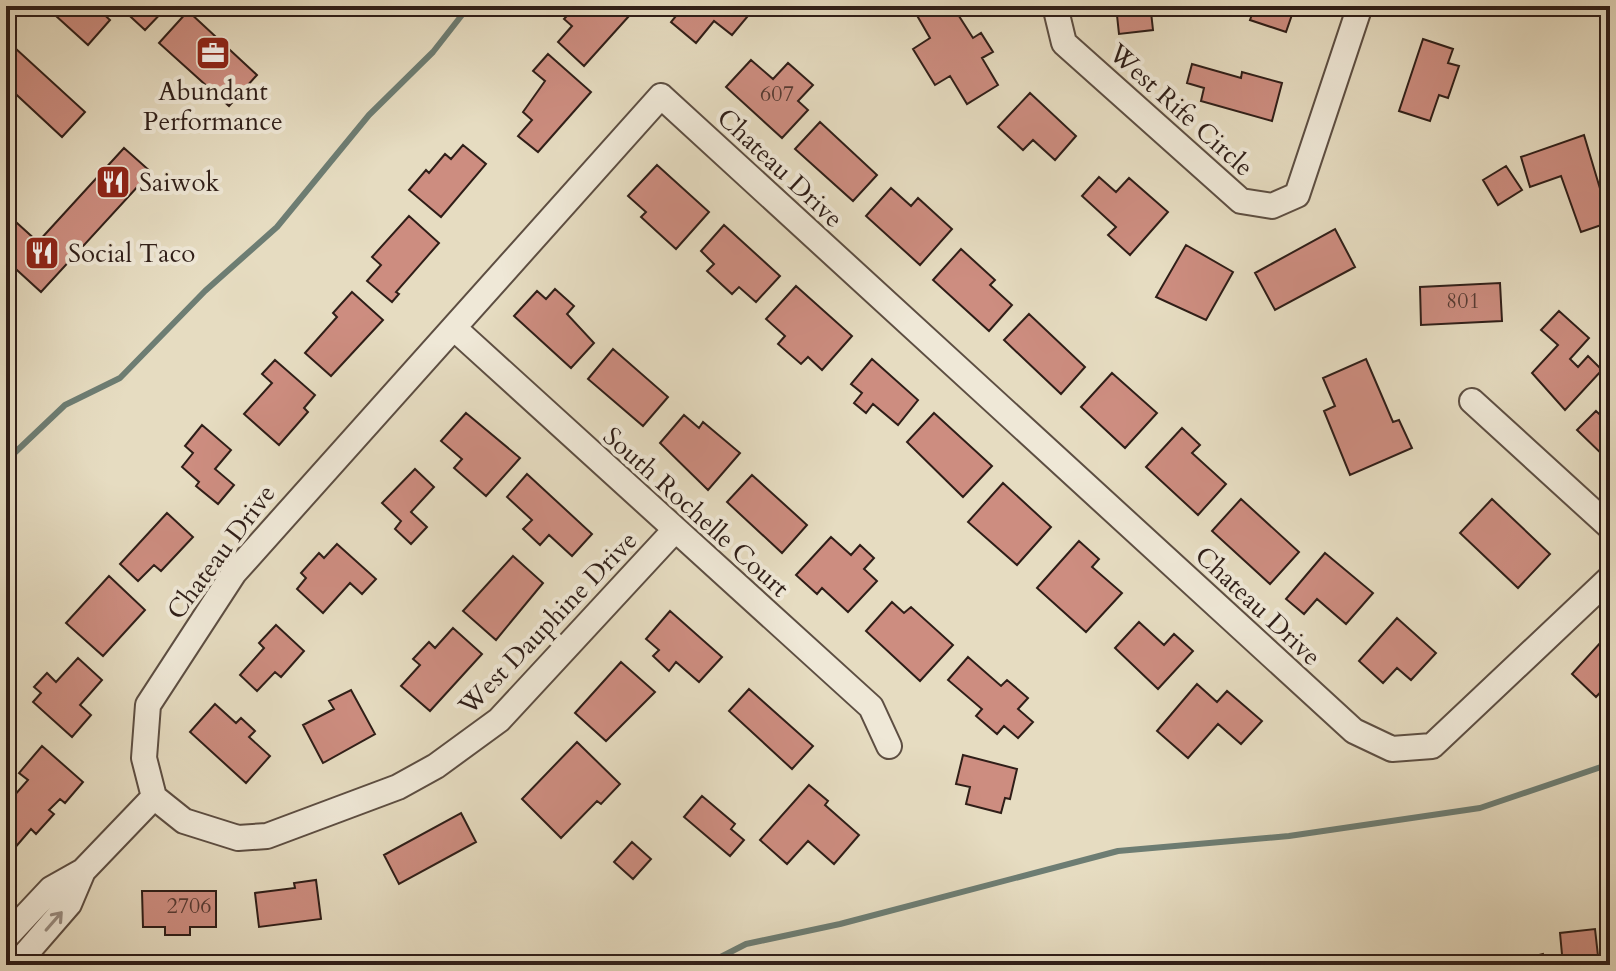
<svg xmlns="http://www.w3.org/2000/svg" width="1616" height="971" font-family="Cardo,serif">
	<style>
		.lines { fill: none; stroke-linecap: round; stroke-linejoin: round }
		.stream { stroke: #6d7d73; stroke-width: 6 }
		.building { fill: #cd8d80; stroke: #2f1e18; stroke-width: 2 }
		.minor-casing { stroke: #5d4e42; stroke-width: 28 }
		.minor { stroke: #efe8d7; stroke-width: 24 }
		.oneway { stroke: #998d81 }
		.labels { text-anchor: middle; dominant-baseline: central; stroke-width: 8; stroke-linejoin: round; paint-order: stroke }
		.number-label { font-size: 22px; fill: #563a32 }
		.poi-label { font-size: 26px; fill: #2f1e18; stroke: #efe8d7; text-anchor: start }
		.street-label { font-size: 26px; fill: #2f1e18; stroke: #efe8d7 }
	</style>
	<rect width="100%" height="100%" fill="#e6dcc1"/>
	<filter id="stains"><feTurbulence type="fractalNoise" baseFrequency=".0025" numOctaves="4"/><feColorMatrix values="0 0 0 0 .2 0 0 0 0 .09 0 0 0 0 .02 0 0 0 .5 -.17"/></filter>
	<radialGradient id="worn" r=".72"><stop offset=".6" stop-color="#630" stop-opacity="0"/><stop offset="1" stop-color="#630" stop-opacity=".3"/></radialGradient>
	<g class="lines">
		<path class="stream" d="M6,461l59,-56 55,-27 85,-87 72,-64 92,-112 64,-63 36,-46
			M705,965l41,-21 94,-20 278,-73 171,-15 191,-28 130,-44"/>
	</g>
	<path class="building" d="M45,6h50l15,14 -22,25z
		M119,6h49l-23,24z
		M576,6h42l11,10 -45,50 -26,-24 14,-16 -8,-7z
		M684,6h64l5,4 -21,25 -18,-14 -18,22 -25,-21z
		M924,6h43l2,4 -10,6 14,22 8,-5 12,19 -11,6 16,27 -31,19 -17,-28 -15,9 -22,-36 17,-11 -15,-26z
		M1116,6h46v5l-11,1 2,18 -34,4z
		M1255,6h40l-9,26 -36,-12z
		M188,11l69,64 -28,31 -70,-63z
		M1423,39l30,10 -5,14 11,3 -11,32 -9,-3 -9,26 -31,-10z
		M15,48l70,64 -23,25 -56,-52v-27z
		M548,54l43,38 -53,60 -20,-16 14,-16 -9,-8 22,-31 -12,-10z
		M751,60l22,19 15,-16 25,22 -15,16 10,9 -26,28 -56,-51z
		M1192,64l49,14 1,-6 40,11 -10,38 -71,-20 3,-13 -17,-5z
		M1030,93l46,43 -21,24 -22,-20 -10,10 -25,-23z
		M820,122l57,53 -24,26 -58,-52z
		M1584,135l26,87 -29,10 -20,-56 -31,11 -9,-30z
		M463,145l23,19 -45,53 -32,-27 17,-20 3,3 16,-19 6,5z
		M124,148l27,24 -110,120 -35,-32v-47l32,29z
		M657,165l52,47 -33,37 -35,-32 5,-5 -18,-16z
		M1506,166l16,24 -24,15 -15,-25z
		M1099,177l17,15 13,-14 39,34 -38,43 -22,-20 8,-8 -34,-31z
		M891,188l20,18 7,-8 34,31 -32,36 -54,-49z
		M409,216l30,27 -43,49 3,2 -7,8 -25,-21 14,-16 -9,-8z
		M724,225l56,51 -24,26 -17,-15 -7,7 -25,-23 7,-7 -13,-13z
		M1335,229l20,38 -80,43 -20,-37z
		M1186,245l47,27 -27,48 -50,-23z
		M961,249l34,31 -5,5 22,20 -23,26 -56,-51z
		M1500,283l2,38 -81,4 -1,-38z
		M796,286l56,50 -30,34 -14,-13 -7,7 -23,-20 7,-8 -19,-17z
		M555,289l19,17 -7,8 27,29 -23,25 -57,-52 23,-25 9,8z
		M352,292l31,28 -52,56 -26,-23 32,-36 -4,-4z
		M1559,311l30,27 -19,21 8,8 10,-11 14,14 -37,40 -33,-37 26,-28 -17,-15z
		M1029,314l56,53 -24,27 -57,-54z
		M613,349l55,48 -25,29 -55,-47z
		M872,359l46,41 -20,25 -25,-21 -7,9 -12,-10 8,-10 -11,-9z
		M1366,359l27,63 6,-2 13,28 -62,27 -26,-64 11,-5 -12,-28z
		M275,360l40,35 -11,13 4,4 -29,33 -35,-31 28,-31 -10,-9z
		M1112,373l45,40 -32,35 -44,-41z
		M1596,411l14,13v38l-33,-32z
		M466,413l54,45 -34,38 -32,-28 8,-9 -21,-18z
		M934,413l58,53 -29,31 -56,-55z
		M684,415l15,13 4,-6 37,31 -32,37 -48,-47z
		M202,425l29,25 -16,19 19,16 -16,19 -22,-18 3,-4 -17,-15 11,-14 -8,-7z
		M1182,428l18,17 -8,8 34,31 -28,31 -52,-48z
		M415,469l19,18 -23,25 16,15 -16,17 -16,-15 6,-8 -19,-18z
		M527,474l65,60 -20,22 -23,-21 -9,10 -17,-16 9,-9 -25,-23z
		M752,475l55,50 -25,28 -55,-51z
		M1003,483l48,44 -34,38 -49,-43z
		M1241,499l58,53 -29,32 -58,-53z
		M1492,499l58,55 -32,34 -58,-55z
		M167,513l26,24 -32,34 -7,-6 -16,16 -18,-17z
		M831,537l20,18 9,-10 14,13 -10,11 13,12 -29,31 -26,-24 -5,6 -21,-19z
		M1079,541l20,18 -7,8 30,26 -36,39 -49,-44z
		M337,544l39,35 -14,15 -12,-11 -27,30 -26,-24 9,-11 -5,-5 18,-20 5,5z
		M1325,553l48,40 -27,31 -29,-25 -13,15 -18,-15z
		M513,556l30,27 -47,57 -33,-29z
		M109,576l36,34 -42,46 -37,-33z
		M892,602l12,11 7,-6 42,38 -33,36 -54,-50z
		M670,611l52,46 -23,25 -23,-20 -7,9 -16,-15 6,-6 -13,-11z
		M1397,618l39,35 -25,27 -14,-12 -14,15 -24,-22z
		M1139,622l25,23 10,-11 19,17 -35,38 -43,-41z
		M276,625l28,26 -23,26 -6,-5 -18,19 -17,-16 24,-27 -5,-5z
		M453,628l29,26 -52,57 -29,-25 19,-21 -7,-6 16,-17 6,6z
		M1610,632v50l-14,15 -24,-23z
		M968,657l33,29 6,-6 21,18 -10,11 15,13 -15,16 -14,-12 -7,8 -21,-18 6,-7 -34,-29z
		M78,658l24,22 -22,25 11,10 -19,22 -39,-35 8,-9 -7,-6 13,-14 9,9z
		M621,662l34,30 -49,49 -31,-28z
		M1197,684l20,18 10,-11 35,30 -21,23 -23,-20 -30,34 -31,-27z
		M749,689l64,57 -21,23 -63,-58z
		M351,690l24,44 -52,29 -20,-38 31,-16 -5,-8z
		M215,704l21,19 5,-5 14,13 -6,6 21,19 -24,27 -56,-51z
		M577,742l43,42 -19,20 -4,-3 -36,37 -39,-39z
		M42,746l41,36 -18,21 -5,-4 -11,11 5,4 -18,20 -5,-5 -18,21 -7,-6v-39l22,-25 -9,-7z
		M963,755l54,14 -7,30 -5,-1 -4,15 -35,-9 4,-17 -14,-3z
		M809,785l19,16 -3,4 34,30 -25,29 -26,-23 -21,23 -27,-24z
		M702,796l33,28 -4,5 13,11 -14,16 -46,-39z
		M461,813l15,29 -77,42 -15,-29z
		M632,842l19,17 -18,20 -19,-17z
		M316,880l5,39 -62,8 -4,-34 40,-5 -1,-5z
		M142,891h74v36h-26v8h-25v-8h-22z
		M1595,929l4,36h-36l-3,-32z
		M1543,954l3,11h-46z
		M1453,956l1,9h-50z"/>
	<g class="lines">
		<g class="minor-casing">
			<path id="minor" d="M1055,6l9,37 177,158 31,5 25,-11 63,-189
				M454,328l417,379 18,39
				M1472,401l138,126
				M154,797l30,24 54,17 29,-2 131,-49 38,-21 63,-46 175,-189
				M6,937l45,-48 32,-18 71,-74 -10,-39 4,-53 86,-132 427,-477 693,635 38,18 40,-3 178,-168
				M16,965l53,-61 14,-33"/>
		</g>
		<use href="#minor" class="minor"/>
	</g>
	<defs><path id="oneway-shaft" d="M-6 0H5M1.5-3L5.5 0L1.5 3" fill="none" stroke-width="1.6" stroke-linecap="round" stroke-linejoin="round" transform="scale(2)"/></defs>
	<use class="oneway" href="#oneway-shaft" transform="translate(54 921) rotate(-49)"/>
	<defs>
		<g id="office-square" transform="scale(1.8)"><rect x="-9" y="-9" width="18" height="18" rx="4" fill="#8f2418" stroke="#efe8d7"/><path d="M-6-3h4V-5.5h4V-3h4V5H-6ZM-1-4.5V-3h2v-1.5ZM-6 0V1H6V0Z" fill="#fff"/></g>
		<g id="restaurant-square" transform="scale(1.8)"><rect x="-9" y="-9" width="18" height="18" rx="4" fill="#8f2418" stroke="#efe8d7"/><path d="M-5-6h1v4h1v-4h1v4h1v-4h1v5L-1.5 .5V6h-2V.5L-5-1ZM5-6V6H3V1.5H1.5Q1.5-4 5-6Z" fill="#fff"/></g>
	</defs>
	<g fill-rule="evenodd">
		<use href="#office-square" x="213" y="53"/>
		<use href="#restaurant-square" x="113" y="182"/>
		<use href="#restaurant-square" x="42" y="253"/>
	</g>
	<g class="labels">
		<g class="number-label">
			<text x="777" y="94">607</text>
			<text x="1463" y="301">801</text>
			<text x="189" y="906">2706</text>
		</g>
		<g class="poi-label">
			<text x="213" y="91" text-anchor="middle">Abundant<tspan x="213" dy="30">Performance</tspan></text>
			<text x="139" y="182">Saiwok</text>
			<text x="68" y="253">Social Taco</text>
		</g>
		<g class="street-label">
			<text transform="translate(1181 110) rotate(42)">West Rife Circle</text>
			<text transform="translate(780 168) rotate(43)">Chateau Drive</text>
			<text transform="translate(696 512) rotate(42)">South Rochelle Court</text>
			<text transform="translate(221 552) rotate(-53)">Chateau Drive</text>
			<text transform="translate(1258 606) rotate(43)">Chateau Drive</text>
			<text transform="translate(548 623) rotate(-46)">West Dauphine Drive</text>
		</g>
	</g>
	<rect width="1616" height="971" fill="none" stroke="#e6dcc1" stroke-width="32"/>
	<rect x="8" y="8" width="1600" height="955" fill="none" stroke="#2f1e18" stroke-width="4"/>
	<rect x="16" y="16" width="1584" height="939" fill="none" stroke="#2f1e18" stroke-width="2"/>
	<rect width="100%" height="100%" filter="url(#stains)"/>
	<rect width="100%" height="100%" fill="url(#worn)"/>
</svg>
